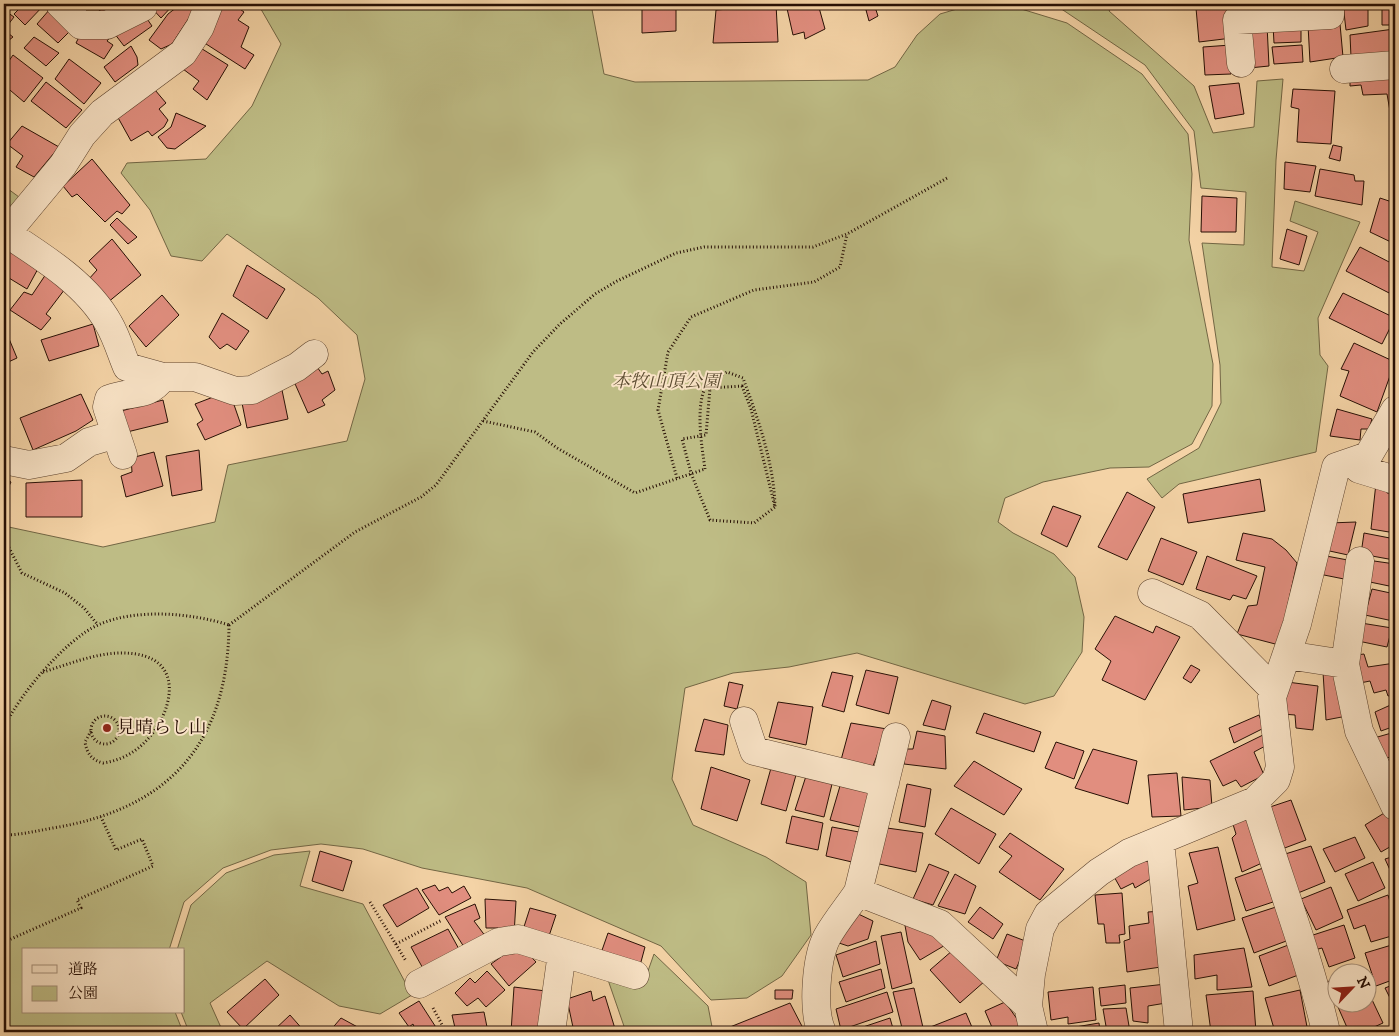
<svg xmlns="http://www.w3.org/2000/svg" width="1399" height="1036" font-family="'IM FELL DW Pica','Noto Serif JP',serif">
	<style>
		.green { fill: #bebc85; stroke: #726644 }
		.building { fill: #e18e7f; stroke: #270f04 }
		.lines { fill: none; stroke-linecap: round; stroke-linejoin: round }
		.minor-casing { stroke: #5a402c; stroke-width: 29 }
		.path { stroke: #270f04; stroke-width: 3; stroke-dasharray: 1 2.5; stroke-linecap: butt }
		.minor { stroke: #f8e2c5; stroke-width: 28 }
		.path-bridge { stroke: #270f04; stroke-width: 3; stroke-dasharray: 1 2.5; stroke-linecap: butt }
		.poi-dot { fill: #8f2418; stroke: #f8e2c5; stroke-width: 2 }
		.labels { text-anchor: middle; dominant-baseline: central; stroke-width: 4; stroke-linejoin: round; paint-order: stroke }
		.park-label { font-size: 18px; font-style: italic; fill: #5c4c31; stroke: #f8e2c5 }
		.poi-label { font-size: 18px; fill: #270f04; stroke: #f8e2c5; text-anchor: start }
	</style>
	<rect width="100%" height="100%" fill="#f4d3a6"/>
	<filter id="stains"><feTurbulence type="fractalNoise" baseFrequency=".004" numOctaves="4"/><feColorMatrix values="0 0 0 0 .2 0 0 0 0 .09 0 0 0 0 .02 0 0 0 .5 -.17"/></filter>
	<radialGradient id="worn" r=".72"><stop offset=".6" stop-color="#630" stop-opacity="0"/><stop offset="1" stop-color="#630" stop-opacity=".3"/></radialGradient>
	<path class="green" d="M258,4h333l13,70 31,8 233,-2 27,-13 22,-32 23,-21 34,-10h31l62,19 75,51 46,60 4,40 -3,66 24,124 -1,42 -20,38 -43,23 -39,1 -67,14 -38,16 -7,24 15,11 41,21 21,23 9,40 -2,35 -28,44 -29,8 -168,-51 -68,14 -56,6 -48,15 -13,91 21,46 73,32 40,25 5,53 -29,41 -35,22 -36,2 -50,-54 -134,-58 -105,-20 -59,-19 -42,-5 -50,6 -48,18 -39,34 -15,48h-145v62h151l8,20h-179v-506l99,21 112,-25 13,-57 119,-24 18,-62 -8,-44 -39,-37 -91,-64 -25,27 -31,-5 -21,-46 -29,-37 6,-10 79,-4 46,-53 29,-62z
		M1054,4h59l-4,7 85,75 19,47 41,-6 3,-46 26,-2 -7,81 -4,107 32,4 14,-39 -28,-11 5,-20 65,21 -42,96 2,37 8,11 -12,86 -137,32 -17,14 -15,-19 52,-31 22,-45 -1,-38 -18,-122 42,2 2,-53 -45,-4 -7,-57 -49,-66z
		M4,186l15,11 -15,21z
		M310,851l-10,35 63,18 49,91 -32,19 -41,-8 -72,-45 -57,42 13,29h-34l-8,-20h3v-62h-7l14,-45 35,-32 48,-18z
		M654,954l54,52 5,26h-87l-19,-55 36,8z"/>
	<path class="building" d="M19,4h26l-20,21 -11,-11 8,-8z
		M91,4h19l-7,9z
		M148,4h26l-13,14z
		M181,4h17l-26,40 -11,5 -12,-9 19,-26z
		M223,4h10l11,8 -6,8 11,7 -8,20 13,8 -9,14 -42,-27z
		M676,4v27l-34,2v-25z
		M750,4h26l2,38 -65,1 3,-33 27,-2z
		M786,4h32l7,25 -20,10 -1,-7 -11,3z
		M1343,4h25v22l-22,4z
		M1382,4h13v21h-13z
		M1240,5l-8,33 -33,4 -3,-34z
		M875,7l3,9 -9,5 -3,-11z
		M50,9l22,20 -14,14 -21,-19z
		M4,10l10,7 -10,13 9,7 -9,7z
		M143,13l9,13 -28,20 -13,-17z
		M1340,24l3,33 -33,5 -2,-37z
		M1267,25l2,41 -20,2 -5,-41z
		M1273,25l28,1v16l-27,1z
		M1394,29l1,24 -44,4 -1,-22z
		M82,31l30,4 -5,6 6,4 -9,14 -28,-16z
		M34,37l25,16 -13,13 -22,-18z
		M1231,45v29l-26,1 -2,-28z
		M1302,45l1,17 -29,2 -2,-17z
		M131,46l6,11 1,8 -23,17 -11,-15z
		M199,47l29,18 -21,35 -14,-11 6,-8 -16,-12z
		M13,55l30,23 -19,24 -20,-17v-17z
		M69,59l32,24 -17,21 -29,-25z
		M1395,71v46h-4l-4,-23 -24,1 -2,-10 -11,1v-12z
		M46,82l36,28 -16,18 -35,-27z
		M1239,83l5,31 -29,5 -6,-33z
		M150,84l16,19 -7,6 9,11 -4,7 -12,9 -4,-5 -17,10 -15,-27z
		M1293,89l42,2 -4,53 -34,-2 2,-33 -8,-2z
		M176,113l30,13 -31,23 -8,-1 -9,-11 13,-10z
		M22,126l37,21 -25,30 -18,-10 7,-11 -16,-12z
		M1333,145l9,2 -2,14 -11,-3z
		M92,159l38,46 -8,9 -5,-3 -12,11 -28,-28 -5,3 -9,-11z
		M1285,162l31,4 -6,26 -26,-3z
		M1320,169l34,6 1,6h9l-2,24 -47,-9z
		M1202,196l35,2 -1,34h-35z
		M1380,198l15,5v33l-2,7 -23,-11z
		M117,218l20,19 -9,7 -18,-19z
		M1287,229l20,7 -8,29 -19,-6z
		M112,239l29,36 -34,28 -19,-23 9,-10 -8,-9z
		M7,245l33,20 -13,24 -23,-14v-25z
		M1360,247l35,18v31l-49,-25z
		M247,265l38,24 -18,30 -34,-23z
		M48,271l20,14 -22,29 5,4 -10,12 -31,-20 14,-18 8,3z
		M1343,293l52,25 -13,26 -53,-26z
		M162,295l17,20 -33,32 -17,-21z
		M222,313l27,18 -13,19 -9,-6 -7,5 -11,-12z
		M93,324l6,22 -50,15 -8,-21z
		M5,329l12,29 -13,6v-34z
		M1354,343l41,19 -18,50 -37,-16 9,-25 -8,-2z
		M315,364l7,10 6,-3 7,19 -13,10 3,5 -17,8 -16,-36z
		M282,390l6,29 -41,9 -6,-30z
		M81,394l12,26 -17,11 -43,19 -13,-32z
		M221,394l10,2 10,29 -36,15 -8,-16 6,-4 -8,-16z
		M163,400l5,22 -41,10 -6,-21z
		M1337,409l35,10 -3,10h-8l-1,11 -30,-4z
		M199,450l3,40 -30,6 -6,-40z
		M154,452l9,34 -37,11 -5,-21 11,-4 -1,-14z
		M4,478l7,4 -7,14z
		M1260,479l5,32 -77,12 -5,-29z
		M82,480v37h-56v-34z
		M1376,483l12,2 -1,8h8v40l-24,-4z
		M1127,492l28,15 -28,53 -29,-13z
		M1053,506l28,10 -14,31 -26,-13z
		M1356,522l-8,33 -23,-5 4,-27z
		M1243,533l29,6 14,11 11,13 -18,82 -42,-11 11,-28 9,-1 8,-38 -29,-7z
		M1364,533l31,6 -1,21 -33,-6z
		M1161,538l36,14 -14,33 -35,-14z
		M1321,555l32,6 -4,19 -30,-6z
		M1207,556l50,20 -11,23 -13,-4 -3,5 -34,-11z
		M1367,560l28,4 -1,23 -29,-6z
		M1372,589l23,5v20l-2,7 -28,-6z
		M1115,616l38,17 3,-7 24,11 -35,63 -43,-20 9,-19 -16,-12z
		M1361,623l31,5 -5,19 -29,-6z
		M1364,654l4,13 27,-4v32l-7,1 -2,-6 -12,3 -4,-12 -15,3 -7,-28z
		M1191,665l9,5 -9,13 -8,-5z
		M866,670l32,7 -9,37 -33,-9z
		M832,672l21,4 -9,36 -22,-6z
		M1323,672h11l13,44 -21,4z
		M729,682l14,3 -6,24 -13,-3z
		M1287,682l31,4 -5,44 -17,-2 -1,-13 -13,-1z
		M932,700l19,6 -6,24 -22,-5z
		M778,702l35,5 -7,38 -37,-8z
		M1395,703v23l-14,5 -6,-19z
		M984,713l57,19 -7,20 -58,-19z
		M1259,715l5,13 -30,15 -5,-15z
		M704,719l24,6 -4,30 -29,-4z
		M851,723l36,6 -14,37 -32,-6z
		M917,731l28,5 1,33 -42,-5 2,-15h7z
		M1395,732v23l-13,5 -8,-22z
		M1265,734l4,10 -15,8 10,23 -23,12 -5,-7 -13,6 -13,-25z
		M1056,742l28,9 -10,28 -29,-11z
		M1093,749l44,12 -9,43 -53,-16z
		M974,761l48,28 -18,26 -50,-29z
		M711,767l39,13 -13,41 -36,-12z
		M771,768l25,7 -10,36 -25,-7z
		M807,773l26,7 -9,37 -29,-7z
		M1177,773l4,43 -29,1 -4,-42z
		M1182,777l28,3 2,27 -28,3z
		M907,784l24,5 -6,38 -26,-5z
		M840,786l31,6 -11,35 -30,-7z
		M1291,800l15,40 -24,9 -15,-41z
		M951,808l45,26 -17,30 -44,-30z
		M1389,810l6,10v24l-14,8 -16,-27z
		M1247,811l15,52 -20,9 -10,-34 4,-4 -5,-16z
		M792,816l31,7 -5,27 -32,-7z
		M832,827l27,5 -7,30 -26,-6z
		M887,828l36,5 -7,39 -41,-9z
		M1010,833l54,36 -24,31 -41,-28 13,-16 -13,-9z
		M1355,837l10,21 -30,14 -12,-23z
		M1311,846l14,36 -27,11 -16,-38z
		M1218,847l17,73 -38,10 -9,-44 10,-3 -9,-30z
		M320,851l32,10 -9,30 -31,-10z
		M1147,853l12,21 -24,14 -2,-5 -12,6 -9,-16z
		M1395,856v25l-10,-22z
		M1373,862l12,26 -27,13 -13,-27z
		M929,864l20,8 -16,33 -20,-6z
		M1266,867l10,34 -30,10 -11,-33z
		M955,874l21,12 -11,28 -27,-8z
		M435,885l4,6 9,-4 4,6 12,-7 7,12 -32,17 -17,-25z
		M1331,887l12,31 -27,12 -15,-31z
		M417,888l12,20 -32,19 -14,-22z
		M1122,893l3,41 -6,1 1,8h-14l-2,-19h-6l-3,-29z
		M1388,895l7,24v16l-24,7 -6,-17 -11,4 -7,-19z
		M485,899l31,2 -2,34 -16,1v-8h-12z
		M475,904l5,14 -6,3 12,16 -22,10 -19,-30z
		M1279,906l10,34 -35,13 -12,-35z
		M980,907l23,17 -10,15 -25,-17z
		M530,908l26,7 -9,27 -25,-9z
		M852,911l21,10 -5,18 -20,7 -12,-4z
		M1162,911l-1,56 -34,5 -3,-31 6,-2 -1,-13 20,-3 -1,-11z
		M904,920l33,9 10,15 -27,16 -12,-18z
		M1344,925l11,33 -26,9 -7,-19 -8,2 -4,-14z
		M448,929l12,22 -35,21 -14,-25z
		M901,932l11,51 -20,6 -11,-53z
		M608,933l37,14 -7,26 -38,-17z
		M1007,934l21,8 -12,27 -20,-8z
		M876,941l4,23 -37,13 -7,-22z
		M519,944l17,18 -27,24 -18,-22z
		M1291,944l10,30 -32,12 -10,-30z
		M1395,944v35l-19,7 -11,-33z
		M1244,948l8,39 -35,3v-15l-22,4 -1,-24z
		M953,950l32,31 -25,22 -30,-33z
		M1358,968l2,6h-15z
		M881,969l4,19 -39,14 -7,-20z
		M487,971l18,19 -19,17 -8,-9 -11,8 -12,-13 15,-15 5,5z
		M1336,978v26h30v-17l17,36 -20,9h-14l-22,-50z
		M265,979l14,16 -36,34 -16,-17z
		M1166,984v19l-18,3v17l-15,-2 -3,-33z
		M1395,984v15l-4,1 -6,-12z
		M1125,985l1,18 -25,3 -2,-18z
		M514,987l32,4 -6,41h-29z
		M1093,987l3,33 -28,4v-7l-17,3 -3,-28z
		M914,988l10,44h-21l-10,-40z
		M775,990h18l-1,9h-17z
		M1300,990l8,42h-33l-10,-34z
		M591,991l2,10 12,-5 11,36h-42l-7,-33z
		M1253,991l3,41h-45l-5,-37z
		M887,992l6,20 -52,18 -5,-21z
		M419,1001l20,31 -16,-2 -7,2 -3,-8 -4,3 -10,-14z
		M1005,1002l15,21 9,9h-35l-9,-21z
		M790,1003l15,29h-85v-1z
		M1126,1008l4,24h-23l-4,-23z
		M484,1012l4,20h-32l-4,-17z
		M966,1013l8,19h-44l-2,-4z
		M290,1015l15,17h-33z
		M341,1018l22,12 -2,2h-32z
		M890,1018l4,14h-46z
		M1099,1023l1,9h-48v-1z"/>
	<g class="lines">
		<g class="minor-casing">
			<path id="minor" d="M60,4l21,21h26l36,-18
				M1241,63l-4,-43 93,-5v-11
				M1344,69l51,-4
				M6,233c37,24 82,52 103,91 8,14 12,29 18,43l36,10h32l40,14 17,-1 45,-23 17,-13
				M4,236l59,-71 19,-30 20,-22 81,-60 17,-26 9,-23
				M123,455l-16,-48 2,-8c23,-9 38,0 54,-22
				M4,460l25,5 37,-7 23,-16 27,-8
				M1351,462l8,7 36,11
				M1360,561l-15,103 14,67 36,75
				M1152,593l48,22 74,75
				M1287,655l58,9
				M744,721l10,30 131,32
				M896,737l-38,155 82,32 88,82
				M1255,801c23,77 53,152 71,231
				M1160,841l19,191
				M419,984l80,-42 19,-3 117,36
				M551,1032l11,-79
				M822,1032c-10,-21 -6,-74 5,-95 9,-16 21,-30 31,-45
				M1034,1032l-6,-26 3,-32 9,-45 8,-15 51,-42 30,-19 126,-52 21,-21 4,-13 -8,-70 25,-73 39,-157 32,-11 27,-46"/>
		</g>
		<path class="path" d="M742,386l9,23 24,98 -21,16 -44,-3 -19,-47 -9,-34 24,-4 4,-47z
			M483,421l52,11 22,16 78,45 70,-24
			M677,478l-19,-68 10,-58 23,-35 63,-27 60,-8 26,-15 7,-33
			M4,538l18,35 43,20 19,15 14,17
			M229,625l126,-93 66,-35 15,-12 97,-133 27,-28 35,-30 22,-13 59,-28 28,-6h109l34,-13 102,-57
			M43,672c30,-9 61,-23 93,-18 51,8 35,63 8,89 -11,11 -26,18 -41,20 -11,-3 -16,-9 -18,-21l6,-11
			M91 730a14 14 0 1 1 28 0a14 14 0 1 1-28 0Z
			M4,728c14,-32 62,-89 94,-103 37,-17 94,-12 131,0
			M4,835c16,0 32,-4 49,-7 116,-19 175,-84 176,-203
			M370,902l36,59
			M4,942l77,-34 -4,-8 76,-34 -11,-27 -26,11 -15,-33
			M396,944l46,-24
			M433,1008l13,24"/>
		<use href="#minor" class="minor"/>
		<path class="path-bridge" d="M705,469c-3,-22 -13,-77 8,-91 4,-2 10,-4 14,-6l16,6c15,41 31,85 32,129"/>
	</g>
	<circle class="poi-dot" cx="107" cy="728" r="5"/>
	<g class="labels">
		<g class="park-label">
			<text x="666" y="382">本牧山頂公園</text>
		</g>
		<g class="poi-label">
			<text x="117" y="728">見晴らし山</text>
		</g>
	</g>
	<rect width="1399" height="1036" fill="none" stroke="#f4d3a6" stroke-width="20"/>
	<rect x="5" y="5" width="1389" height="1026" fill="none" stroke="#270f04" stroke-width="2.5"/>
	<rect x="10" y="10" width="1379" height="1016" fill="none" stroke="#270f04"/>
	<rect x="22" y="948" width="162" height="65" fill="#f8e2c5" stroke="#a48e78"/>
	<rect x="32" y="965" width="25" height="8" fill="#f8e2c5" stroke="#a48e78"/>
	<text x="68" y="974" font-size="15" fill="#270f04">道路</text>
	<rect x="32" y="986" width="25" height="15" fill="#bebc85" stroke="#a48e78"/>
	<text x="68" y="998" font-size="15" fill="#270f04">公園</text>
	<g transform="translate(1352 988) rotate(65)"><circle r="24" fill="#f8e2c5" stroke="#a48e78"/>
	<path d="M0-4L9 19L0 12L-9 19Z" fill="#8f2418"/>
	<text y="-8" font-size="14" font-weight="bold" text-anchor="middle" fill="#270f04">N</text>
	</g>
	<rect width="100%" height="100%" filter="url(#stains)"/>
	<rect width="100%" height="100%" fill="url(#worn)"/>
</svg>
